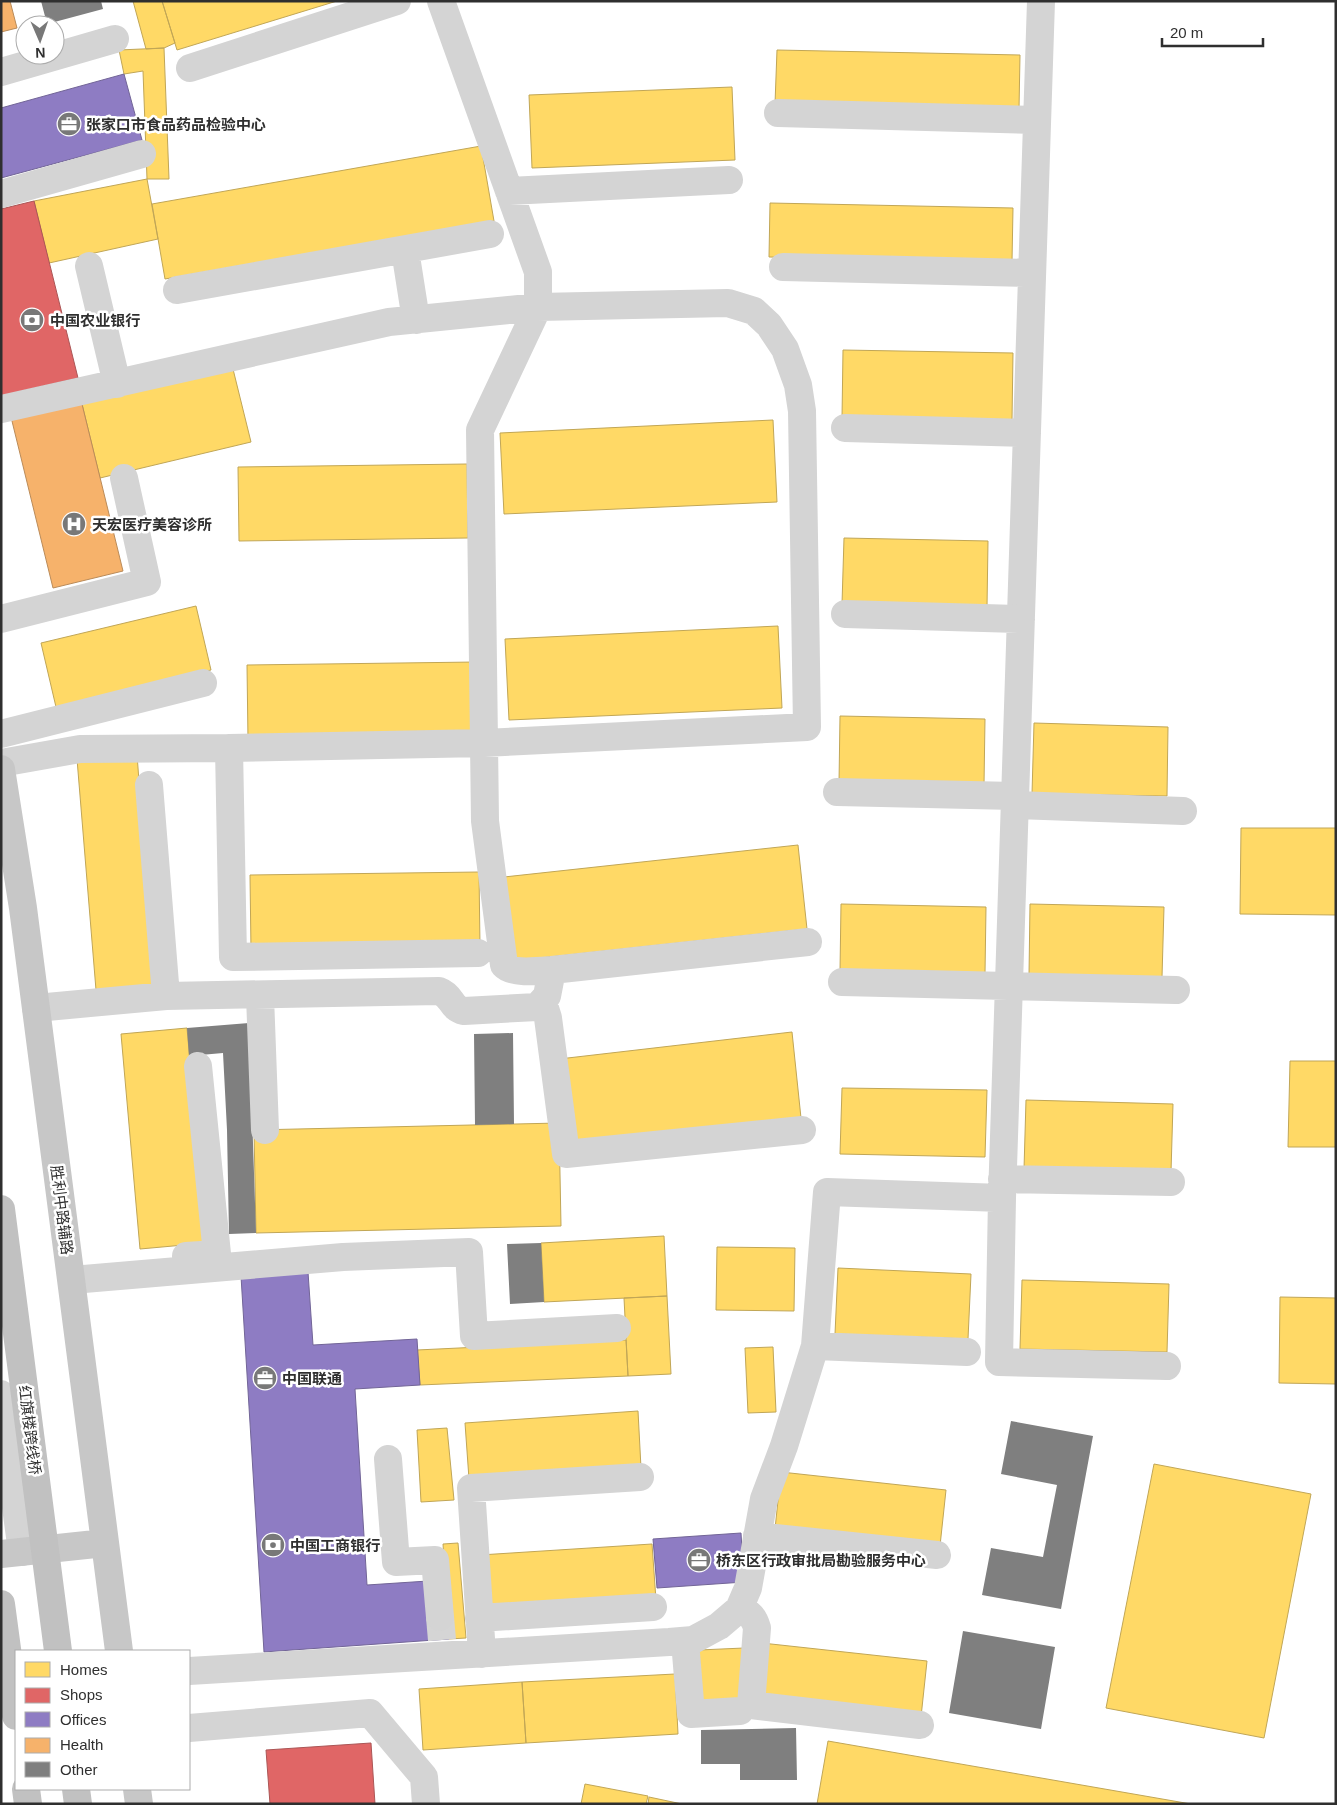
<svg xmlns="http://www.w3.org/2000/svg" width="1337" height="1805" font-family="Helvetica,'Noto Sans SC',sans-serif">
	<style>
		.homes { fill: #ffd966; stroke: #c1a656 }
		.shops { fill: #e06666; stroke: #ab5656 }
		.offices { fill: #8e7cc3; stroke: #726597 }
		.health { fill: #f6b26b; stroke: #ba8b59 }
		.building { fill: #7f7f7f }
		.lines { fill: none; stroke-linecap: round; stroke-linejoin: round }
		.minor-tunnel { stroke: #d5d5d5; stroke-width: 28; stroke-dasharray: 28 14; stroke-linecap: butt }
		.minor { stroke: #d4d4d4; stroke-width: 28 }
		.major { stroke: #c7c7c7; stroke-width: 28 }
		.highway { stroke: #c1c1c1; stroke-width: 28 }
		.highway-bridge { stroke: #c1c1c1; stroke-width: 28 }
		.labels { text-anchor: middle; dominant-baseline: central; stroke-width: 5; stroke-linejoin: round; paint-order: stroke }
		.poi-label { font-size: 15px; font-weight: bold; fill: #2f2f2f; stroke: #fff; text-anchor: start }
		.street-label { font-size: 15px; fill: #2f2f2f; stroke: #fff }
	</style>
	<rect width="100%" height="100%" fill="#fff"/>
	<path class="homes" d="M133,1h29l13,42 -11,5 -18,1z
		M162,1h175l-160,49z
		M164,48l5,131h-22l-4,-108 -19,3 -5,-24z
		M777,50l243,5 -1,54 -244,-5z
		M732,87l3,73 -203,8 -3,-73z
		M481,146l13,75 -329,58 -13,-75z
		M147,179l11,60 -109,24 -15,-62z
		M770,203l243,5 -1,54 -243,-5z
		M843,350l170,3 -1,67 -170,-2z
		M232,365l19,77 -151,36 -19,-78z
		M773,420l4,82 -273,12 -4,-81z
		M467,464l1,74 -229,3 -1,-74z
		M844,538l144,3 -1,66 -145,-3z
		M196,606l15,64 -155,37 -15,-64z
		M778,626l4,82 -273,12 -4,-81z
		M476,662l1,75 -229,3 -1,-75z
		M840,716l145,3 -1,66 -145,-2z
		M1034,723l134,4 -1,69 -135,-2z
		M137,754l17,231 -58,5 -19,-231z
		M1241,828h95v87l-96,-1z
		M798,845l9,84 -294,32 -9,-84z
		M479,872l1,75 -229,3 -1,-75z
		M841,904l145,3 -1,66 -145,-2z
		M1030,904l134,3 -2,70 -133,-2z
		M187,1028l19,215 -66,6 -19,-215z
		M792,1032l9,86 -232,26 -10,-85z
		M1290,1061h46v86h-48z
		M842,1088l145,2 -2,67 -145,-3z
		M1026,1100l147,4 -2,68 -147,-3z
		M559,1123l2,103 -305,7 -2,-103z
		M664,1236l3,60 -123,6 -3,-59z
		M717,1247l78,1 -1,63 -78,-1z
		M838,1268l133,6 -3,65 -133,-5z
		M1022,1280l147,4 -2,68 -147,-3z
		M667,1296l4,78 -43,2 -4,-78z
		M1280,1297l56,1v86l-57,-1z
		M626,1340l2,36 -208,9 -3,-35z
		M773,1347l3,65 -28,1 -3,-65z
		M638,1411l3,57 -172,11 -4,-56z
		M447,1428l7,72 -33,2 -4,-72z
		M1154,1464l157,30 -47,244 -158,-30z
		M781,1472l165,18 -6,56 -165,-17z
		M458,1543l8,95 -17,1 -6,-95z
		M652,1544l4,56 -172,12 -4,-57z
		M762,1643l165,18 -6,56 -165,-18z
		M744,1648l2,55 -44,2 -3,-55z
		M675,1674l3,60 -152,9 -4,-61z
		M522,1682l4,61 -103,7 -4,-61z
		M828,1741l363,63h-374z
		M585,1784l63,12 -2,8h-65z
		M649,1797l33,7h-34z"/>
	<path class="shops" d="M34,201l44,177 -77,18v-187z
		M371,1743l4,61h-105l-4,-54z"/>
	<path class="offices" d="M124,74l18,66 -141,38v-70z
		M308,1272l5,73 104,-6 3,46 -65,4 12,196 61,-4 20,36 1,22 -185,13 -23,-376z
		M741,1533l3,49 -87,6 -4,-49z"/>
	<path class="health" d="M1,1h9l7,27 -16,4z
		M81,400l42,171 -70,17 -42,-171z"/>
	<path class="building" d="M41,1h60l2,8 -56,15z
		M249,1023l7,210 -27,1 -2,-104 -4,-77 -34,3 -2,-28z
		M513,1033l1,91 -39,1 -1,-91z
		M541,1243l3,59 -34,2 -3,-60z
		M1011,1421l82,15 -32,173 -79,-14 9,-47 52,9 14,-72 -56,-11z
		M963,1631l92,16 -14,82 -92,-16z
		M796,1728l1,52h-57v-16h-39v-34z"/>
	<g class="lines">
		<path class="minor-tunnel" d="M440,1617l2,23"/>
		<path class="minor" d="M441,1l97,271v35l-58,123 5,391 19,144c8,9 35,6 48,5
			M190,68l207,-67
			M1,72l114,-33
			M778,113l259,7
			M509,191l220,-11
			M1,194l141,-40
			M405,250l11,70
			M89,266l28,118
			M783,267l249,6
			M177,290l313,-56
			M1,409l388,-87 149,-15 190,-4 26,8 15,14 16,24 13,36 4,26 5,316 -323,16 -255,5 4,209 245,-4
			M845,428l182,5
			M845,614l176,5
			M1,619l146,-37 -23,-104
			M1,734l202,-51
			M1,763l79,-14 149,-1
			M149,785l17,211
			M837,792l178,4
			M1015,805l168,6
			M842,982l334,8
			M260,996l5,134
			M543,1002l5,16 18,136 236,-24
			M36,1008l130,-12 273,-5c14,5 11,17 25,20l73,-4 10,-11 5,-26 256,-28
			M1002,1179l169,3
			M1002,1198l-3,164 168,4
			M186,1256l31,-2 -19,-188
			M72,1280l271,-23 126,-5 5,84 143,-8
			M815,1346l152,6
			M1,1394l21,158
			M388,1459l8,103 39,-2 5,57
			M757,1536l180,19
			M739,1609c11,4 15,8 18,19l-6,77 169,20
			M479,1618l174,-11
			M685,1641l6,73 49,-3
			M482,1654l-11,-166 169,-11
			M189,1671l480,-29 24,-2 26,-14 20,-17 9,-21 16,-89 20,-53 31,-100 12,-154 175,6 39,-1197
			M189,1728l181,-15 54,64 2,27"/>
		<path class="major" d="M1,769l22,139 96,743
			M1,1554l104,-11
			M137,1789l2,15"/>
		<path class="highway" d="M1,1604l15,112
			M26,1789l2,15
			M76,1789l2,15"/>
		<path class="highway-bridge" d="M1,1209l57,442"/>
	</g>
	<defs>
		<g id="office-disc" transform="scale(1.25)"><circle r="9.5" fill="#787878" stroke="#fff"/><path d="M-6-3h4V-5.5h4V-3h4V5H-6ZM-1-4.5V-3h2v-1.5ZM-6 0V1H6V0Z" fill="#fff"/></g>
		<g id="bank-disc" transform="scale(1.25)"><circle r="9.5" fill="#787878" stroke="#fff"/><path d="M-6-4H6V4H-6ZM0-2.3a2.3 2.3 0 1 0 0 4.6a2.3 2.3 0 1 0 0-4.6Z" fill="#fff"/></g>
		<g id="hospital-disc" transform="scale(1.25)"><circle r="9.5" fill="#787878" stroke="#fff"/><path d="M-5-5h3v3.5h4V-5h3V5h-3V1.5h-4V5h-3Z" fill="#fff"/></g>
	</defs>
	<g fill-rule="evenodd">
		<use href="#office-disc" x="69" y="124"/>
		<use href="#bank-disc" x="32" y="320"/>
		<use href="#hospital-disc" x="74" y="524"/>
		<use href="#office-disc" x="265" y="1378"/>
		<use href="#bank-disc" x="273" y="1545"/>
		<use href="#office-disc" x="699" y="1560"/>
	</g>
	<g class="labels">
		<g class="poi-label">
			<text x="86" y="124">张家口市食品药品检验中心</text>
			<text x="50" y="320">中国农业银行</text>
			<text x="92" y="524">天宏医疗美容诊所</text>
			<text x="282" y="1378">中国联通</text>
			<text x="290" y="1545">中国工商银行</text>
			<text x="716" y="1560">桥东区行政审批局勘验服务中心</text>
		</g>
		<g class="street-label">
			<text transform="translate(62 1210) rotate(83)">胜利中路辅路</text>
			<text transform="translate(30 1430) rotate(83)">红旗楼跨线桥</text>
		</g>
	</g>
	<rect width="1337" height="1805" fill="none" stroke="#2f2f2f" stroke-width="5"/>
	<rect x="15" y="1650" width="175" height="140" fill="#ffffff" stroke="#acacac"/>
	<rect x="25" y="1662" width="25" height="15" fill="#ffd966" stroke="#acacac"/>
	<text x="60" y="1675" font-size="15" fill="#2f2f2f">Homes</text>
	<rect x="25" y="1688" width="25" height="15" fill="#e06666" stroke="#acacac"/>
	<text x="60" y="1700" font-size="15" fill="#2f2f2f">Shops</text>
	<rect x="25" y="1712" width="25" height="15" fill="#8e7cc3" stroke="#acacac"/>
	<text x="60" y="1725" font-size="15" fill="#2f2f2f">Offices</text>
	<rect x="25" y="1738" width="25" height="15" fill="#f6b26b" stroke="#acacac"/>
	<text x="60" y="1750" font-size="15" fill="#2f2f2f">Health</text>
	<rect x="25" y="1762" width="25" height="15" fill="#7f7f7f" stroke="#acacac"/>
	<text x="60" y="1775" font-size="15" fill="#2f2f2f">Other</text>
	<g transform="translate(40 40) rotate(178)"><circle r="24" fill="#ffffff" stroke="#acacac"/>
	<path d="M0-4L9 19L0 12L-9 19Z" fill="#787878"/>
	<text y="-8" font-size="14" font-weight="bold" text-anchor="middle" fill="#2f2f2f">N</text>
	</g>
	<path d="M1162 38v8h101v-8" fill="none" stroke="#2f2f2f" stroke-width="2.5"/>
	<text x="1170" y="38" font-size="15" fill="#2f2f2f" stroke="#ffffff" stroke-width="4" paint-order="stroke">20 m</text>
</svg>
